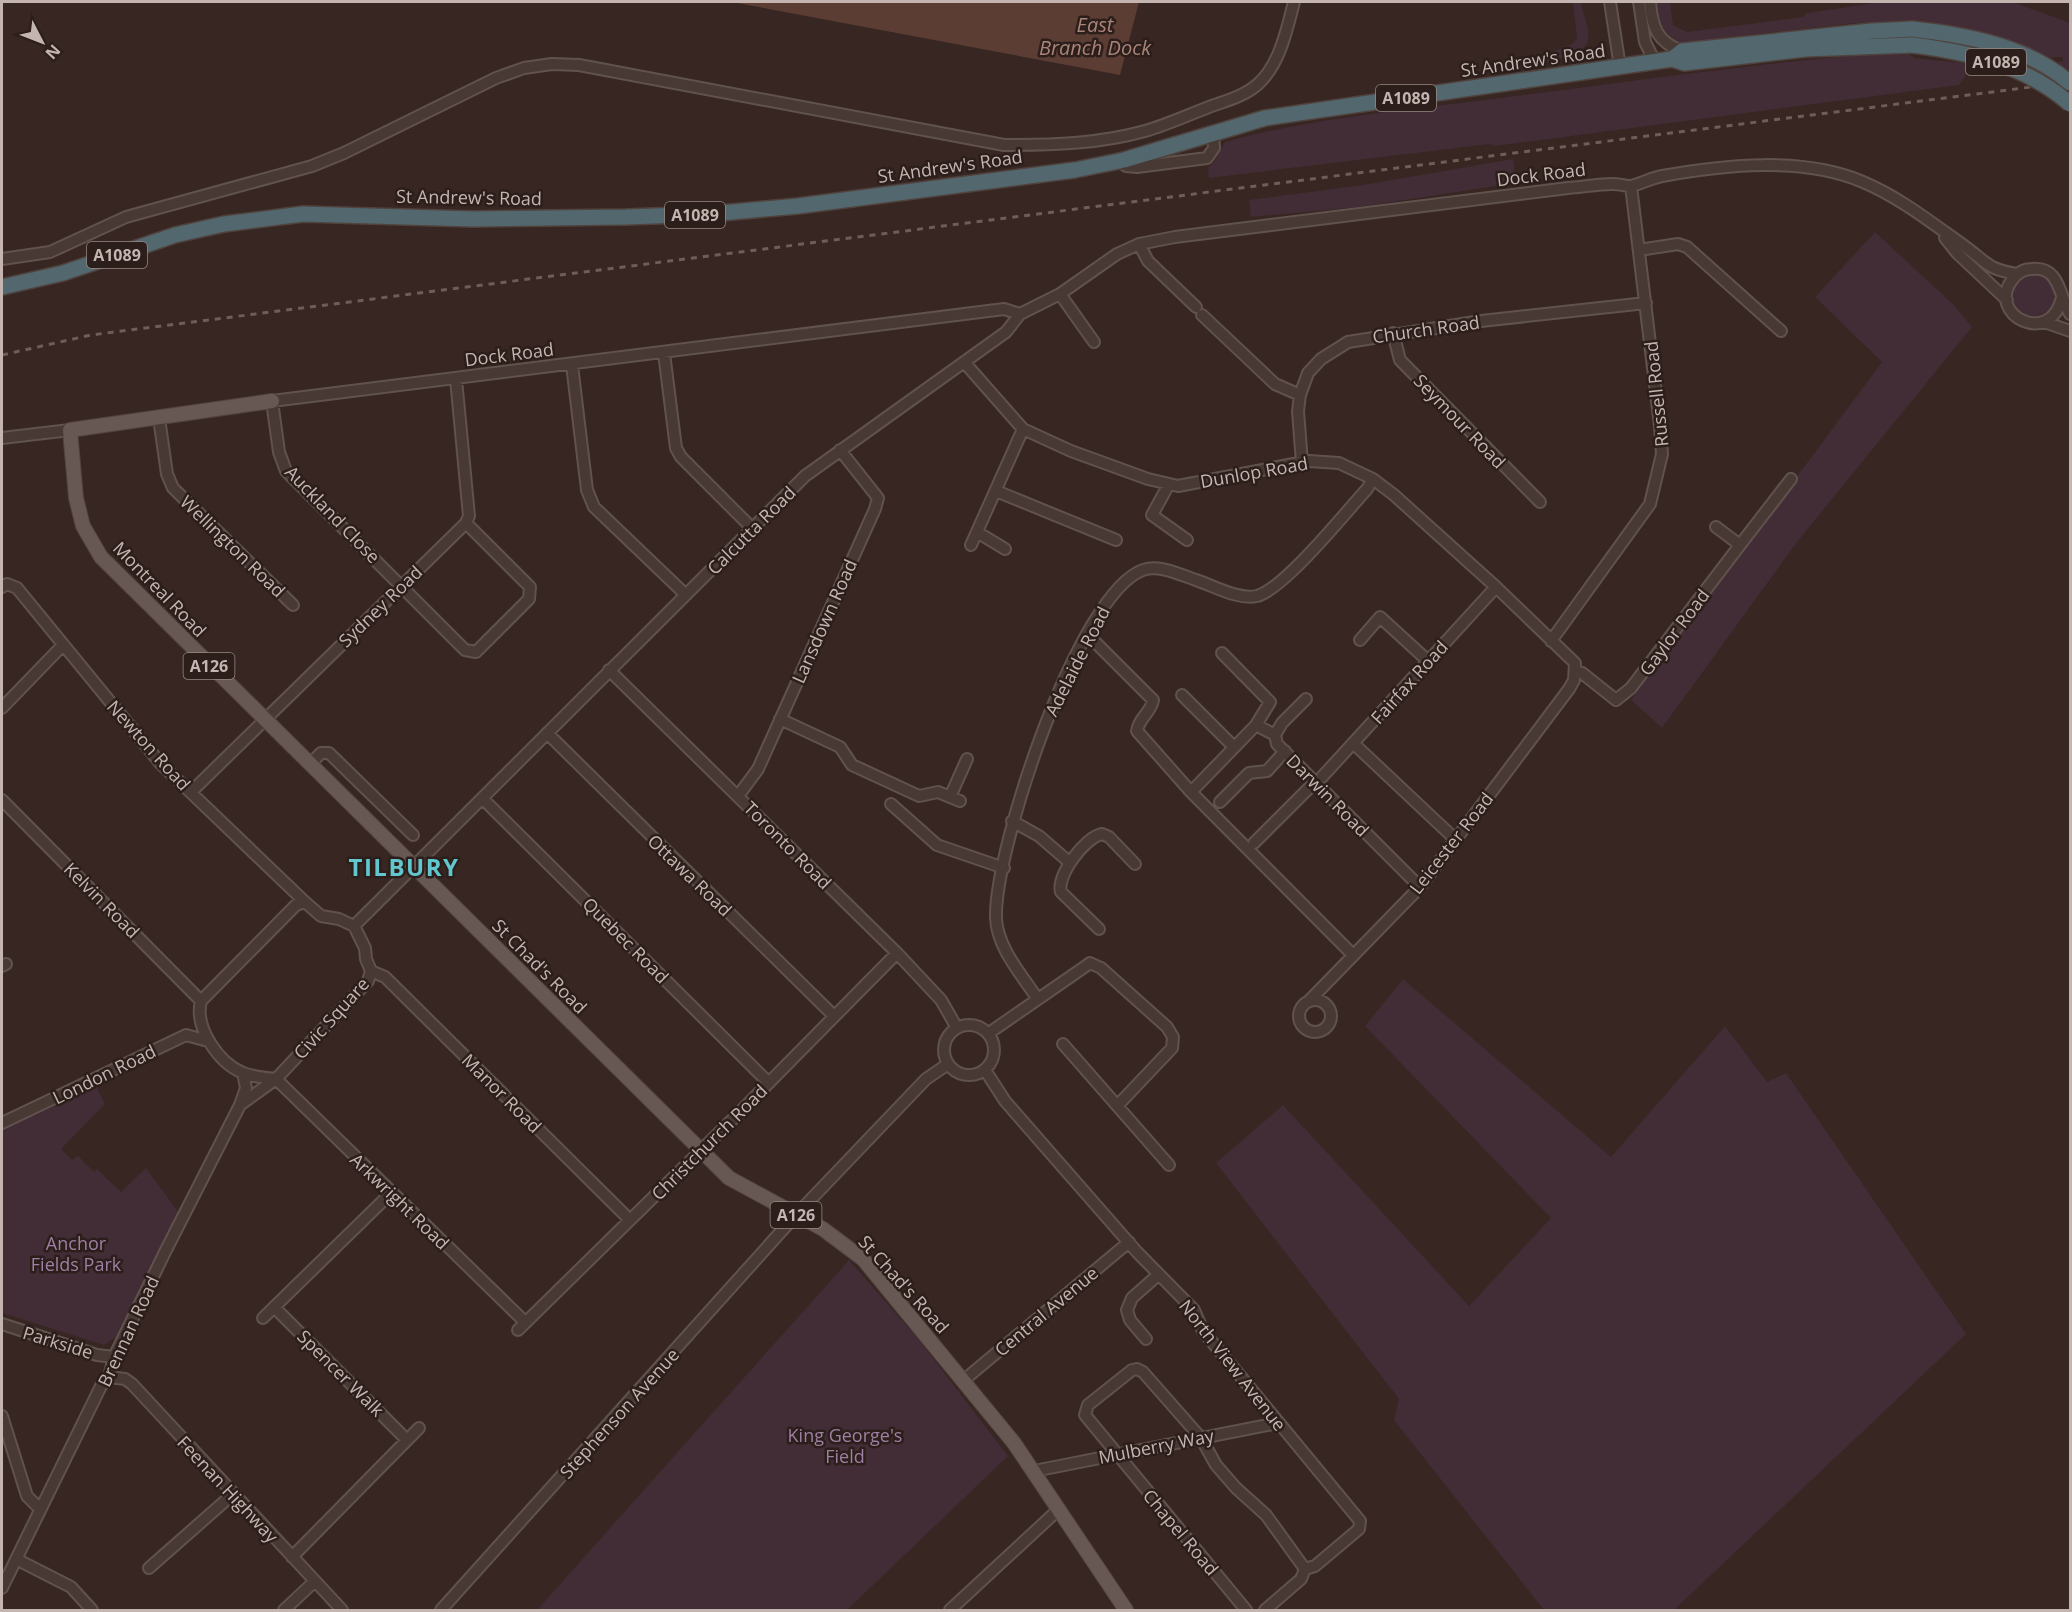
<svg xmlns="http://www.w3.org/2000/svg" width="2072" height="1612" font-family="'Open Sans',sans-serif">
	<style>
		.green { fill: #422c36 }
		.water { fill: #5c3d34 }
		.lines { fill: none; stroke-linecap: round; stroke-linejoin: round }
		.minor-casing { stroke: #60524d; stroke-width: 14 }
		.major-casing { stroke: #51433e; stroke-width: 16 }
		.highway-casing { stroke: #50423d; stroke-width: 18 }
		.minor { stroke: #483935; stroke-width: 10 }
		.major { stroke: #685853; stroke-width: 14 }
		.highway { stroke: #52676e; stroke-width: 15 }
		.rail { stroke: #6f5d57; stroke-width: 3; stroke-dasharray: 6 6; stroke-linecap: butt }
		.highway-bridge-casing { stroke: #50423d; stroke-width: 18; stroke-linecap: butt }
		.highway-bridge { stroke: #52676e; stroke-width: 15 }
		.labels { text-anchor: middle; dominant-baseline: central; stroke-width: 5; stroke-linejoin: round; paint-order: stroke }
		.shield { fill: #2c1f1b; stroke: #968883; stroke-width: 1.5 }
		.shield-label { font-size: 16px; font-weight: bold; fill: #c4b5b0 }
		.street-label { font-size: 18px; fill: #c4b5b0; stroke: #2c1f1b }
		.park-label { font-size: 18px; fill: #9f7fa4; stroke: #2c1f1b }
		.water-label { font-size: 20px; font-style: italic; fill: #ab8479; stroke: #2c1f1b }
		.district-label { font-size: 24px; font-weight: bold; letter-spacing: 1.5px; fill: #61c6ce; stroke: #2c1f1b }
	</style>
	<rect width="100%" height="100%" fill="#372622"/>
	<path class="green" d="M1573,2h8c3,20 18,39 -6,53l-73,17 70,-28 5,-6z
		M1657,2h13l3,23 14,7 116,-15 4,-4 74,-11h132l57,21v48l-17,-8 10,-2v-4l-16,1 -51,-22 -84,-15 -57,2 -176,20c-19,-14 -19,-18 -22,-41z
		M1871,54h38l6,4 48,5 7,7 -11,15 -464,61 -5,-2 -281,34 -1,-10 7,-7 10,-19c90,-25 184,-32 277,-44 123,-16 246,-34 369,-44z
		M1513,159l3,24 -157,24 -108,10 -2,-17 114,-15z
		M1875,232l80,74 17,21 -175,215 -135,186 -31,-28 251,-338 -67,-65z
		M2013 295a21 21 0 1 1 42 0a21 21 0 1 1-42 0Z
		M1403,979l208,178 114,-131 42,56 19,-9 180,261 -292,276h-130l-150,-190 5,-21 -183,-236 67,-58 186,201 82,-88 -186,-192z
		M95,1084l10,20 -44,45 11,11 6,-4 16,16 3,-3 24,23 25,-24 33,45 -63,124 -12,8 -102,-32v-185z
		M849,1260l70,80 89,116 -161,154h-310z"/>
	<path class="water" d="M732,2h407l-19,73z"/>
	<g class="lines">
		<g class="minor-casing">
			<path id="minor" d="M1610,2l10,65
				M1639,2l6,40 10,20
				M1650,2c2,25 7,40 32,49
				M1124,160l2,6 11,1 70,-9 7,-10 -1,-15
				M1945,238l12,15 50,47
				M1139,244l9,17 48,46
				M1639,250l39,-6 9,3 94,84
				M2,259l48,-7 76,-35 186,-51 32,-13 152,-75 28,-10 28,-4 27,1 425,80c47,0 95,-1 141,-14 21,-6 43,-16 64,-24 16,-6 36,-11 49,-23 22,-20 29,-55 36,-82
				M1060,294l34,48
				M2062,297c-11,51 -76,18 -50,-17 5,-7 12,-11 20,-11 28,-3 27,27 38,45
				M1202,315l73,69 25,11
				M2044,322l26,9
				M1393,333l7,27 140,142
				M664,353l12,95 5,9 71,71
				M964,362l59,67 48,22 77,28 30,7 131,-25 30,2 34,16 21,16 102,92 79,76 -1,17 -5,9 -149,198 -112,115
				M572,365l15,125 7,17 92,88
				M159,418l8,56 6,14 120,117
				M2,438l68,-8
				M1302,463l-4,-52 2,-16 8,-22 13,-14 27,-17 133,-21 165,-18
				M1169,484l-17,31 35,25
				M996,491l120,49
				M466,523l64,64 -1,12 -53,53 -11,-2 -179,-179 -7,-19 -7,-51 732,-92 16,5
				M977,532l28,17
				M971,545l52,-116
				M1740,545l51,-66
				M2,587l5,-3 10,4 144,176 144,138
				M1088,635l65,65c-2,13 -14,17 -16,31l54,61 162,163
				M1360,640l20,-23 47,43
				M1551,641l99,-137 12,-50 -2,-28 -29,-240
				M1222,653l48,49 -14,23
				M609,670l288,283 44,47 16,28
				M1576,671l6,2 34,27 15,-12 109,-143 -24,-18
				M1182,695l52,52
				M1306,699l-24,24 -7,12 2,9 143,143
				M2,708l60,-62
				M780,719l60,28 12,18 67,31 19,-4 22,9
				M547,733l287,283
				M1353,743l102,96
				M310,764l11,-11h8l84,82
				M1322,777l174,-190
				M191,792l275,-269 3,-7 -13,-137
				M1191,792l65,-67 19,10
				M738,796l20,-27 117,-260 3,-11 -38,-48
				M950,797l17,-38
				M482,798l287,285
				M2,800l199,201
				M1220,802l29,-29 18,-2 18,-20
				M891,804l46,41 67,23
				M1012,821l27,15 30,26
				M1254,843l61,-61
				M354,926l451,-450 201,-144 14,-18 40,-20 57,-40 22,-10 36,-7 393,-49c15,-1 30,-4 45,-4 6,0 13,2 18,2 10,-2 20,-8 31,-10 62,-11 141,-20 201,6 36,15 69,41 100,63 24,17 23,24 54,29
				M1099,929l-38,-37c-5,-16 24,-55 41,-58l7,3 26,27
				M2,966l4,-2
				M371,971l14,6 245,243
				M1037,998c-16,-24 -40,-51 -41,-80 -2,-67 82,-325 147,-348 16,-6 38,5 53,10 18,6 42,20 61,16 27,-7 88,-83 110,-107l6,-10
				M1299 1016a16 16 0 1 1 32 0a16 16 0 1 1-32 0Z
				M944 1050a25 25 0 1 1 50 0a25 25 0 1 1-50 0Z
				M989,1033l94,-65 7,-5 11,5 66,59 6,10 -1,11 -54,57
				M1063,1044l106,121
				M985,1070l20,31 132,151 57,58 9,21 157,190 -1,8 -44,37 -10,3
				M276,1079l249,243
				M240,1105l36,-26 92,-98 3,-10 -5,-12 -1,-11 -11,-22 -15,-7 -18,-3 -16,-14 -9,3 -95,96c-7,27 18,62 42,72 11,4 21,5 33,6
				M2,1123l184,-88 22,6
				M274,1307l133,133
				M263,1318l129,-126
				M2,1324l95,31 17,2
				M518,1330l219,-215 160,-162
				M1146,1339l-16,-19 -3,-10 5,-12 26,-23
				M109,1377l16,2 7,5 210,226
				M964,1380l165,-138
				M2,1416l25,80 13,13
				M1034,1471l244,-48
				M292,1557l127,-129
				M16,1559l55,28 21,23
				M149,1568l84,-74
				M2,1588l99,-202 8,-9 5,-20 51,-105 75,-147 6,-17 -3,-15
				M284,1610l31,-29
				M441,1610l355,-395 130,-136 22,-15
				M950,1610l108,-100
				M1246,1610l-161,-195 3,-10 44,-35 5,-1 6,3 58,66 15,27 20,23 30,27 39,54
				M1265,1610l36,-31 4,-10"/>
		</g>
		<g class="major-casing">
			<path id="major" d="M272,401l-202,29 6,68 7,28 18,31 628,621 94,51 40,30 151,184 112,167"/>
		</g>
		<g class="highway-casing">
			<path id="highway" d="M1672,59l10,-8 190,-20 40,-2
				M2,287l61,-14 112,-38 49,-11 79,-10 170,5 153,-2 84,-3 88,-8 277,-36 49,-10 141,-42 407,-59 12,4 121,-14 107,-4"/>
		</g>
		<use href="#minor" class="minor"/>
		<use href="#major" class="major"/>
		<use href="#highway" class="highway"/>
		<path class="rail" d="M2,355l89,-20 1979,-253"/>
		<g class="highway-bridge-casing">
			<path id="highway-bridge" d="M1912,29c55,6 115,17 158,54
				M1912,45c58,7 113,20 158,59"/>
		</g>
		<use href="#highway-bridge" class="highway-bridge"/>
	</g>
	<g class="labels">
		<g class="shield">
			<rect x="1966" y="49" width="60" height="26" rx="4.5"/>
			<rect x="1376" y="85" width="60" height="26" rx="4.5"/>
			<rect x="665" y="202" width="60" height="26" rx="4.5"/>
			<rect x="87" y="242" width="60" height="26" rx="4.5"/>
			<rect x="183.5" y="653" width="51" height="26" rx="4.5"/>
			<rect x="770.5" y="1202" width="51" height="26" rx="4.5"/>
		</g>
		<g class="shield-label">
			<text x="1996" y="62">A1089</text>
			<text x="1406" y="98">A1089</text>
			<text x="695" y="215">A1089</text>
			<text x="117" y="255">A1089</text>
			<text x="209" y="666">A126</text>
			<text x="796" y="1215">A126</text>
		</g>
		<g class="street-label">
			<text transform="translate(1533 60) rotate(-8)">St Andrew's Road</text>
			<text transform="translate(950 166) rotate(-8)">St Andrew's Road</text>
			<text transform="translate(1541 174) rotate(-7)">Dock Road</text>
			<text transform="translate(469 197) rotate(1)">St Andrew's Road</text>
			<text transform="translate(1426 329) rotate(-8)">Church Road</text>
			<text transform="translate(509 354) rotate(-7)">Dock Road</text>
			<text transform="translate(1656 394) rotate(-96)">Russell Road</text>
			<text transform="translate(1460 421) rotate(46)">Seymour Road</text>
			<text transform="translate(1254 472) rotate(-10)">Dunlop Road</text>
			<text transform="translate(333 514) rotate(46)">Auckland Close</text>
			<text transform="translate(751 530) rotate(-45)">Calcutta Road</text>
			<text transform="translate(233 546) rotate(44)">Wellington Road</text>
			<text transform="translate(160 589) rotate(46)">Montreal Road</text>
			<text transform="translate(380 606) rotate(-44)">Sydney Road</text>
			<text transform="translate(824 621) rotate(-66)">Lansdown Road</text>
			<text transform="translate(1674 632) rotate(-53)">Gaylor Road</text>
			<text transform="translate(1077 661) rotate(-63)">Adelaide Road</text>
			<text transform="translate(1409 682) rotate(-48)">Fairfax Road</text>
			<text transform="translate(149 745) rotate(48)">Newton Road</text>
			<text transform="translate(1328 795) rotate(45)">Darwin Road</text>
			<text transform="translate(1451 843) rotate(-52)">Leicester Road</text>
			<text transform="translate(788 845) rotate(45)">Toronto Road</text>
			<text transform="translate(690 875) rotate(44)">Ottawa Road</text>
			<text transform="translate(102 900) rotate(45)">Kelvin Road</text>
			<text transform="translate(626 940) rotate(45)">Quebec Road</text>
			<text transform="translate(540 966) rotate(45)">St Chad's Road</text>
			<text transform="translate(331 1018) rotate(-48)">Civic Square</text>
			<text transform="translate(104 1074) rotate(-26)">London Road</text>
			<text transform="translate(502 1093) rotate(45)">Manor Road</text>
			<text transform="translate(709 1142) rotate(-45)">Christchurch Road</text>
			<text transform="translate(400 1201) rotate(44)">Arkwright Road</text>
			<text transform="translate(904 1284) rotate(48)">St Chad's Road</text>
			<text transform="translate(1046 1311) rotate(-40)">Central Avenue</text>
			<text transform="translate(128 1331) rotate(-65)">Brennan Road</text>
			<text transform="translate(58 1342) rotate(17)">Parkside</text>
			<text transform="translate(1233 1365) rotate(52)">North View Avenue</text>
			<text transform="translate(341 1373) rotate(45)">Spencer Walk</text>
			<text transform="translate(619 1413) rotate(-48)">Stephenson Avenue</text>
			<text transform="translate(1156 1446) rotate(-11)">Mulberry Way</text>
			<text transform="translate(228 1489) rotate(47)">Feenan Highway</text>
			<text transform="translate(1181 1532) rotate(50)">Chapel Road</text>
		</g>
		<g class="park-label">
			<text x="76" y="1243">Anchor<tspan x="76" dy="21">Fields Park</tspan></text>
			<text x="845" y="1435">King George's<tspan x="845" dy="21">Field</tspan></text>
		</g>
		<g class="water-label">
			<text x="1095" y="24">East<tspan x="1095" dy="23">Branch Dock</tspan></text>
		</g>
		<g class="district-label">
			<text x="404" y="866">TILBURY</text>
		</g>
	</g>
	<rect width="2072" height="1612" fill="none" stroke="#c4b5b0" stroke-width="6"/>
	<g transform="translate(42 42) rotate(132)" stroke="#2c1f1b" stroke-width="4.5" paint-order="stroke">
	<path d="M0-4.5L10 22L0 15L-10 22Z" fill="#c4b5b0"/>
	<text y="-9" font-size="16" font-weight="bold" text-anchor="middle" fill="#c4b5b0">N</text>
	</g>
</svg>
